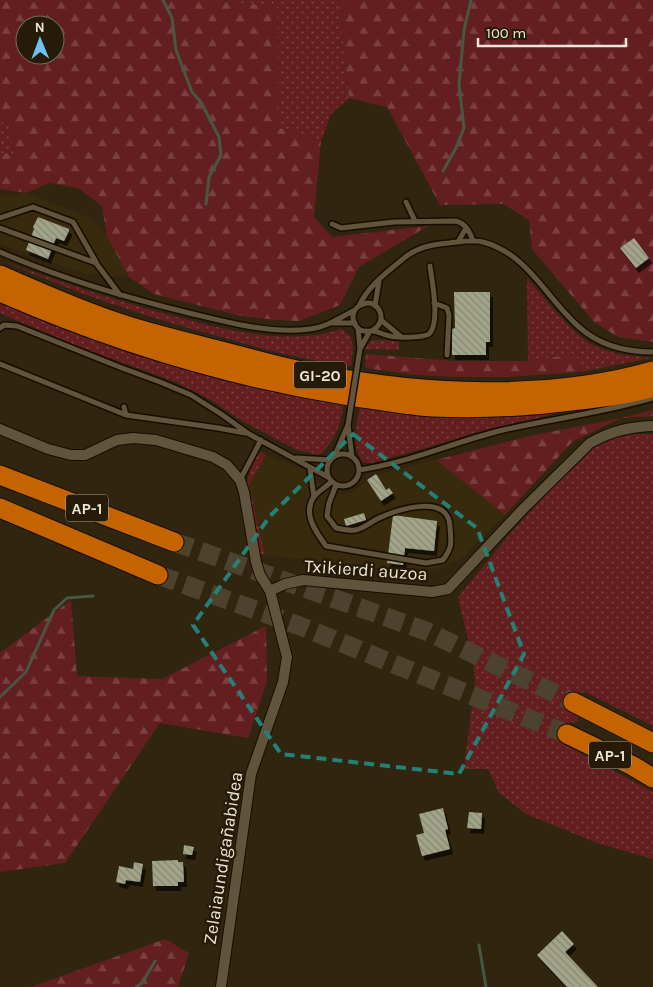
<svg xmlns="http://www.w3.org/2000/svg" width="653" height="987" font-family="Karla,sans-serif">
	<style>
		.built { fill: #382a0d }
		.grass { fill: url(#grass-dots) }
		.forest { fill: url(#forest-firs); fill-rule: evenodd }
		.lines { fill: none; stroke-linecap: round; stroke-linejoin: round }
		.stream { stroke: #465742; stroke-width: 3 }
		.building { fill: url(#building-back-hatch); filter: url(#shadow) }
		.motorway-tunnel { stroke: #4c422d; stroke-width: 19; stroke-dasharray: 19 9; stroke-linecap: butt }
		.service-casing { stroke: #170e00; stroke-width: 8 }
		.minor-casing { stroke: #170e00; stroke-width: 12 }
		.motorway-casing { stroke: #170e00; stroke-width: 21 }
		.service { stroke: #60543d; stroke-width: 5 }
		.minor { stroke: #60543d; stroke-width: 10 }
		.motorway { stroke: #c56301; stroke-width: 19 }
		.service-bridge-casing { stroke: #170e00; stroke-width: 8; stroke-linecap: butt }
		.service-bridge { stroke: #60543d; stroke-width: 5 }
		.marked { fill: none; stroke: #258178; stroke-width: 4; stroke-dasharray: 10 6; stroke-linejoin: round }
		.labels { text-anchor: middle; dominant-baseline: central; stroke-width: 5; stroke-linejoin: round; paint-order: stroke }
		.shield { fill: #261b06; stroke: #b0a898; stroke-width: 1 }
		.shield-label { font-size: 16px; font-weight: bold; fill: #ebe4d7 }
		.street-label { font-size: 18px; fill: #ebe4d7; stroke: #261b06 }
	</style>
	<defs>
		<pattern id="grass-dots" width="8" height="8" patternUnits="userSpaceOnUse" patternTransform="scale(1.25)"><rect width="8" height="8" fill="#631f20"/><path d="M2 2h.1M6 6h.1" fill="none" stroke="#7a3f40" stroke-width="1.8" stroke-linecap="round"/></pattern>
		<pattern id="forest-firs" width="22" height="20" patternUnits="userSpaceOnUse" patternTransform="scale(1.25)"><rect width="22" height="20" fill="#631f20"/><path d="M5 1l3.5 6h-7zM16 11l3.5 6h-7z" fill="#7a3f40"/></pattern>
		<pattern id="building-back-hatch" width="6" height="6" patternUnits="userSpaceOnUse" patternTransform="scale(1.25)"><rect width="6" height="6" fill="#a1a489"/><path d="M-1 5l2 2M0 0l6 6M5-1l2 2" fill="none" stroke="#868773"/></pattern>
		<filter id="shadow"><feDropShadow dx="3" dy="5" stdDeviation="0" flood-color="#0009"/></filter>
	</defs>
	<rect width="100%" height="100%" fill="#30250f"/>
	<path class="built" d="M26,193l64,25 17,18 22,41 -43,-3 -86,-30v-47z
		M266,455l40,15 16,16 8,5 10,3 11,-1 24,-18 61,-15 69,55 -44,44 -24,10 -32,3 -140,-17 -16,-70z"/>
	<path class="grass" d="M208,0h131l10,98 -18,16 -10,27 -42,-13 -2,-122z
		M0,122l10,1 4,32 -14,-2z
		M3,261c54,20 108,38 163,53 56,15 119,33 176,15l9,8 2,11 -2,18c-43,-5 -85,-16 -126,-28 -77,-20 -150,-45 -222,-77z
		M527,278c17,19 38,47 58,62 19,14 45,16 67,18l-71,14 -5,-18 -48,7z
		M0,303c57,24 116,47 176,63 56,16 112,27 168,38 -3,19 -9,39 -25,51l-22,-5 -55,-29 -31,-21 -35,-18 -102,-37 -74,-32z
		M374,340l25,1v9l-34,-1 4,-6z
		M360,407c49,7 99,12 149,10 18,-1 36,-4 54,-5l-79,18 -62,19 -51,14 -8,-1c-12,-16 -7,-36 -3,-55z
		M633,434h20v299v-7l-66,-33 -10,-1 -6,13 8,17 -15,1 -7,11 8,11 88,47v67l-56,-16 -71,-29 -27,-21 -11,-24h-24l11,-88 -2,-22 -15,-62 51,-62 55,-60 29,-27 19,-9z
		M260,452l6,3 -17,30 16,70 -6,-1 -12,-71 5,-20z"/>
	<path class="forest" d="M0,0h208l69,6 2,122 42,13 -7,76 18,20 96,-11 -69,41 -19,38 -41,16 -22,-1 -36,-4 -87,-22 -25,-17 -22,-41 -5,-30 -24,-18 -29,-5 -23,10 -26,-4v-36l14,1 -4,-31 -10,-1zM25,25h30v30h-30z
		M339,0h314v342l-35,-5 -24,-15 -62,-73 -3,-29 -26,-16 -63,1 -53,-98 -38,-9z
		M366,354l89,7h73l48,-7 5,18 -73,5h-53l-38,-2 -52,-7z
		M653,410v6l-32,2 -49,24 -67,73 -69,-55 93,-24 92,-18z
		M71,600l6,76 85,3 104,-53 1,55 -19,57 -88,-15 -95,140 -65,9v-219z
		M165,939l24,14 -11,34h-147z"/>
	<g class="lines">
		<path class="stream" d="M163,0l9,18 4,32 16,42 9,10 18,35 2,18 -12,22 -3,27
			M443,171l13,-23 8,-20 -5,-44 5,-54 7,-30
			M0,697l26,-25 28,-62 13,-12 26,-2
			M479,945l7,42
			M136,987l6,-4 13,-22"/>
	</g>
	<path class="building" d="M38,217l31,12v2l-5,10 -8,-3 -8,21 -22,-9 8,-21 -1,-2z
		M634,238l15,20 -13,10 -16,-20z
		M454,292h36v50h-4v13h-34v-26l3,-1z
		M376,474l10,16 3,-2 4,5 -12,8 -14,-21z
		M364,513l2,7 -20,6 -2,-7z
		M393,515l44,6 -3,30 -29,-3 -2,17 -16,-2z
		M443,808l5,21 -3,1 5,19 -28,7 -6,-21 8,-2 -5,-19z
		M469,812l13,1 -1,16 -14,-1z
		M184,845l10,2 -2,8 -9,-1z
		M178,860v2h5l1,20h-6v4h-25l-1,-25z
		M134,862l9,2 -3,18 -14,-2 -1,4 -9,-2 3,-16 14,3z
		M562,931l12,13 -9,8 33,35h-31l-30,-32z"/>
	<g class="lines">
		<path class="motorway-tunnel" d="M174,542l252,89 147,71
			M158,575l142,51 267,108"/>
		<g class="service-casing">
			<path id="service" d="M406,202l9,19
				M0,218l33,-11 40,15 23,40
				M332,224l9,4 53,-6 62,-1c10,3 14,11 17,20
				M0,228l96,35 24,32
				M458,242l8,-14
				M0,252c62,27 127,46 193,62 37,9 78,20 117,15 17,-2 29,-11 45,-19
				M434,303l13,5 2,7 -2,40
				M359,306c9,-20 28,-34 44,-47 12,-11 30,-15 46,-16 11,-1 23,-4 34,-1 45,12 63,56 96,85 20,18 47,25 74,25
				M375,306l4,-25
				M381,320l19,16
				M333,323h22
				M0,328l4,-3 13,1 105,42 38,14 31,13 30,19 28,20 79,43
				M358,328l2,21
				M373,330c17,-10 4,-34 -12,-25 -5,2 -8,7 -8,12 0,5 3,10 7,13 5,2 7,1 12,1 5,0 12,4 18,5 6,2 37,2 40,-3 10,-12 2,-52 0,-67
				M360,349l10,-18
				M0,364l126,51 92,13 27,5
				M124,407l2,8
				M348,425l4,32
				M327 470a16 16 0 1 1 32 0a16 16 0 1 1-32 0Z
				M334,457l14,-32
				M296,458l34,2
				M310,469l4,28
				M359,470c48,-7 93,-27 140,-39 51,-12 104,-18 154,-33
				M240,480l21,-40
				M331,482c-5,5 -14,10 -18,16 -10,17 3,34 13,48l100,17 17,-3c10,-14 8,-17 7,-33 -1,-34 -51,-18 -71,-9 -7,3 -16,11 -24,12 -5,1 -14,-1 -19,-2l-9,-12 2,-13 7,-18"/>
		</g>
		<g class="minor-casing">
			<path id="minor" d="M0,429l48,20 23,6h14l32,-15 16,-2 23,2 57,17 14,8 13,15 4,12 12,70 4,13 10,16 17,66 -4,25 -32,92 -30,213
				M270,591l15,-7 18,-4 129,12 16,-3 74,-79 68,-67c21,-12 39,-16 63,-17"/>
		</g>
		<g class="motorway-casing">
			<path id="motorway" d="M0,275c39,17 79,35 119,48 32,11 66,18 98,27 33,8 66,18 99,24 107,21 232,27 337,-3
				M0,292c112,49 229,85 350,104 27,4 55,9 82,11 47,2 93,0 139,-6 27,-3 56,-6 82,-14
				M0,475l174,67
				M0,508l158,67
				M573,702l80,41
				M567,734l66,32 20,12"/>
		</g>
		<use href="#service" class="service"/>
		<use href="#minor" class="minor"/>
		<use href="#motorway" class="motorway"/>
		<g class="service-bridge-casing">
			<path id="service-bridge" d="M348,425l12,-76"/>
		</g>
		<use href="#service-bridge" class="service-bridge"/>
	</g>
	<path class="marked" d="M353,434l124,94 47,126 -65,120 -178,-20 -88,-129 77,-109z"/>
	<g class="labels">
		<g class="shield">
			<rect x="294" y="361.5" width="52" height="27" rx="4"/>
			<rect x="66" y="494.5" width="42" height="27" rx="4"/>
			<rect x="589" y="741.5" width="42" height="27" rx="4"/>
		</g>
		<g class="shield-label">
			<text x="320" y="375">GI-20</text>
			<text x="87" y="508">AP-1</text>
			<text x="610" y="755">AP-1</text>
		</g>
		<g class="street-label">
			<text transform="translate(366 570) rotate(4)">Txikierdi auzoa</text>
			<text transform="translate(223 858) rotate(-81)">Zelaiaundigañabidea</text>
		</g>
	</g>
	<g transform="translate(40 40) rotate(359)"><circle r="24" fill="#261b06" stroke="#756b5a"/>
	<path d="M0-4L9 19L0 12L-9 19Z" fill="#6cc3f3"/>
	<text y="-8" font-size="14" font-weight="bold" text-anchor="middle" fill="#ebe4d7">N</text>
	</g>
	<path d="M478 38v8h148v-8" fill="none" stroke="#ebe4d7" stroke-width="2.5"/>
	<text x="486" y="38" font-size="15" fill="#ebe4d7" stroke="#261b06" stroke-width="4" paint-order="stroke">100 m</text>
</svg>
